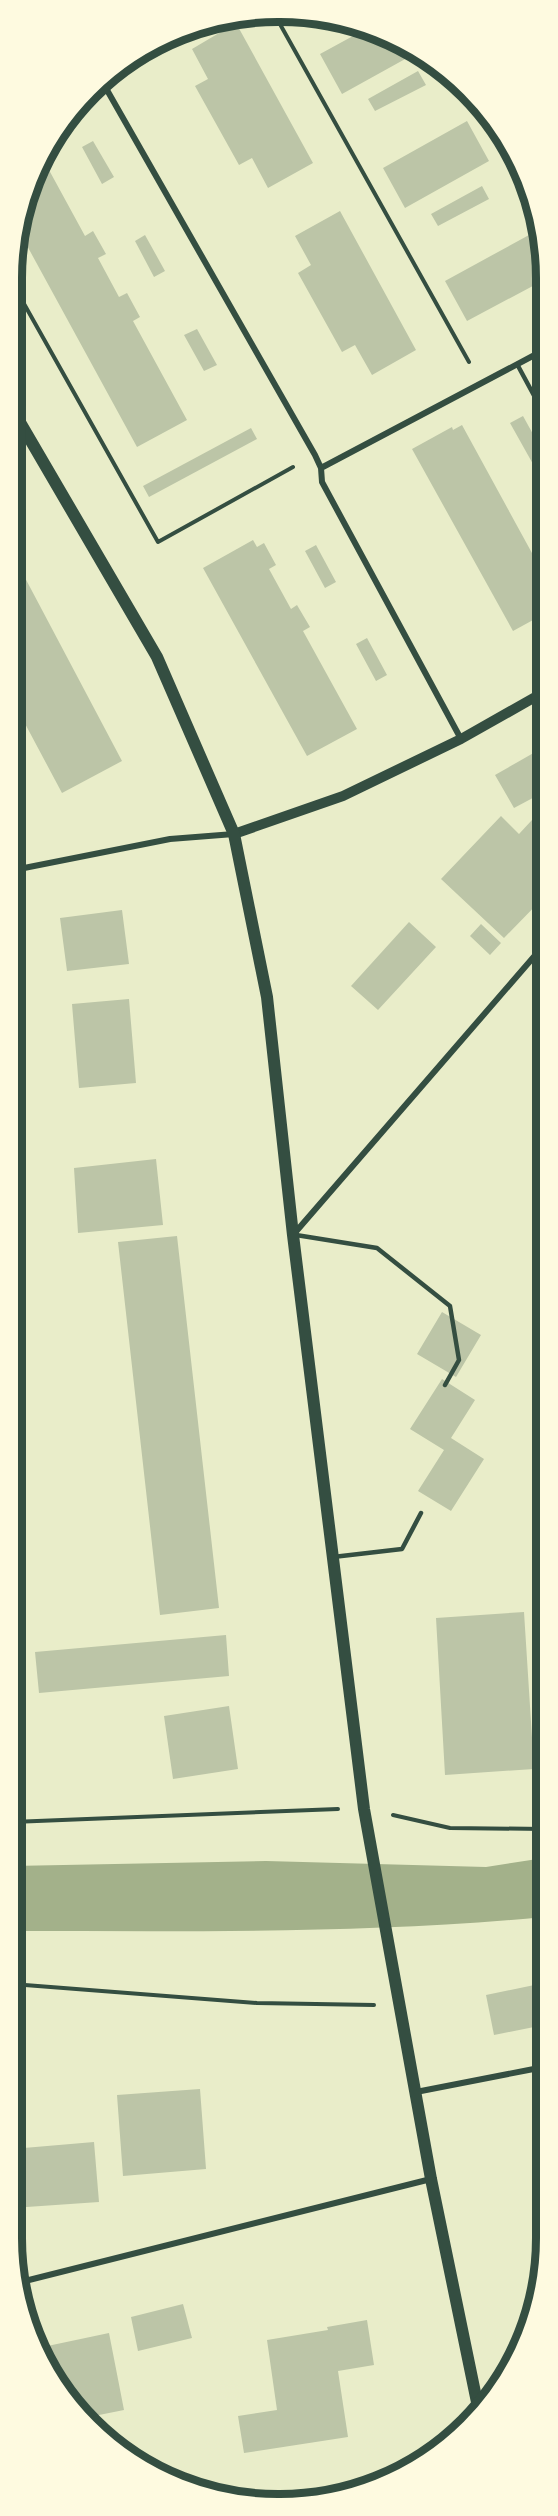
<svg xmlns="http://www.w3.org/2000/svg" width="558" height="2516" font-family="Signika,sans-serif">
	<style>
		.water { fill: #a3b18a }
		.building { fill: #bcc5a7 }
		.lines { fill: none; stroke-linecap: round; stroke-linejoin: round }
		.path { stroke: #344e41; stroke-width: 4 }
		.service { stroke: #344e41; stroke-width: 4.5 }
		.minor { stroke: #344e41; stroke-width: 6 }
		.tertiary { stroke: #344e41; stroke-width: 10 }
		.secondary { stroke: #344e41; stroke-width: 12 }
		.rim { fill: none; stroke: #344e41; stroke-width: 8 }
	</style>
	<rect width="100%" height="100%" fill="#e9edc9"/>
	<path class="water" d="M544,1858v59c-177,17 -355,14 -532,14v-65l254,-5 220,6z"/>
	<path class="building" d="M236,23l77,140 -45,25 -16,-30 -13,7 -44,-79 13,-7 -16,-30z
		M364,30l33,10 19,13 -74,41 -22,-40z
		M418,71l8,14 -51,26 -7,-12z
		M467,121l22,40 -84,47 -22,-40z
		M93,141l21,36 -12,7 -20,-37z
		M43,159l42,77 8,-5 13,23 -8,4 21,39 8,-4 13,24 -7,4 54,99 -50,27 -118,-216z
		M482,186l7,13 -51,27 -7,-12z
		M340,211l76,139 -44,25 -17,-30 -13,7 -44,-79 13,-8 -16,-29z
		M145,235l20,36 -11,6 -19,-36z
		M529,235l15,25v20l-77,41 -22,-40z
		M197,329l20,36 -13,6 -20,-36z
		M523,416l21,38v16l-6,3 -28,-50z
		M462,425l82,150v39l-31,17 -101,-182 40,-22 1,3z
		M251,428l6,11 -108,58 -6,-11z
		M253,540l4,7 7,-4 12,22 -7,4 22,40 6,-4 13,22 -7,4 54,98 -50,27 -104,-188z
		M316,545l20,37 -11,6 -20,-37z
		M14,557l108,204 -60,32 -48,-90z
		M367,638l20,37 -11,6 -20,-37z
		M544,747v45l-30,16 -19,-33z
		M544,807v90l-40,41 -63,-59 60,-63 18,18z
		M122,910l7,54 -62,7 -7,-53z
		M409,922l27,25 -58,63 -27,-24z
		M481,924l20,19 -11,12 -20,-19z
		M129,999l7,84 -57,5 -7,-84z
		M156,1159l7,66 -85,8 -4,-65z
		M177,1236l42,372 -59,7 -42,-373z
		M442,1312l39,23 -25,42 -39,-23z
		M442,1379l33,21 -24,38 33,21 -33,52 -33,-20 26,-41 -34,-21z
		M524,1612l10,157 -89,6 -9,-157z
		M226,1635l3,41 -190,17 -4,-41z
		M229,1706l9,63 -65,10 -9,-63z
		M544,1983v42l-50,10 -8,-40z
		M200,2089l6,80 -83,7 -6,-81z
		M94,2142l5,60 -87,6v-59z
		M183,2304l9,34 -54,13 -7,-34z
		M367,2320l7,45 -36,6 10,66 -104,16 -6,-37 39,-6 -10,-70 61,-10 -1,-3z
		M109,2333l15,77 -40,8 -6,-5 -40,-65z
		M395,2473l-28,15 -1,-11z"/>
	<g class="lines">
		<path class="path" d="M276,17l193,345
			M14,286l144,256 135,-75
			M393,1815l57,13 94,1
			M12,1822l326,-13
			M12,1984l245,19 117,2"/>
		<path class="service" d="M517,364l27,50
			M296,1235l81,13 73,58 9,54 -14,25
			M333,1557l69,-8 19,-36"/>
		<path class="minor" d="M103,83l212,372 6,13 1,14 139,257
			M474,99l57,103
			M321,468l223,-118
			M14,870l156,-31 64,-5
			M293,1235l251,-290
			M416,2092l128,-25
			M21,2282l410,-103"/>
		<path class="tertiary" d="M234,834l109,-38 118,-57 83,-47"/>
		<path class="secondary" d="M14,412l143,245 77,177 33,163 26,238 71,574 67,370 47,228"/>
	</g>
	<path d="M0 0H558V2516H0ZM278 22H280A256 256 0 0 1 536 278V2238A256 256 0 0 1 280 2494H278A256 256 0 0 1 22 2238V278A256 256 0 0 1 278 22Z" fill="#fefae0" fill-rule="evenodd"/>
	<path class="rim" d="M278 22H280A256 256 0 0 1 536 278V2238A256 256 0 0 1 280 2494H278A256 256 0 0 1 22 2238V278A256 256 0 0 1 278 22Z"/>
</svg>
